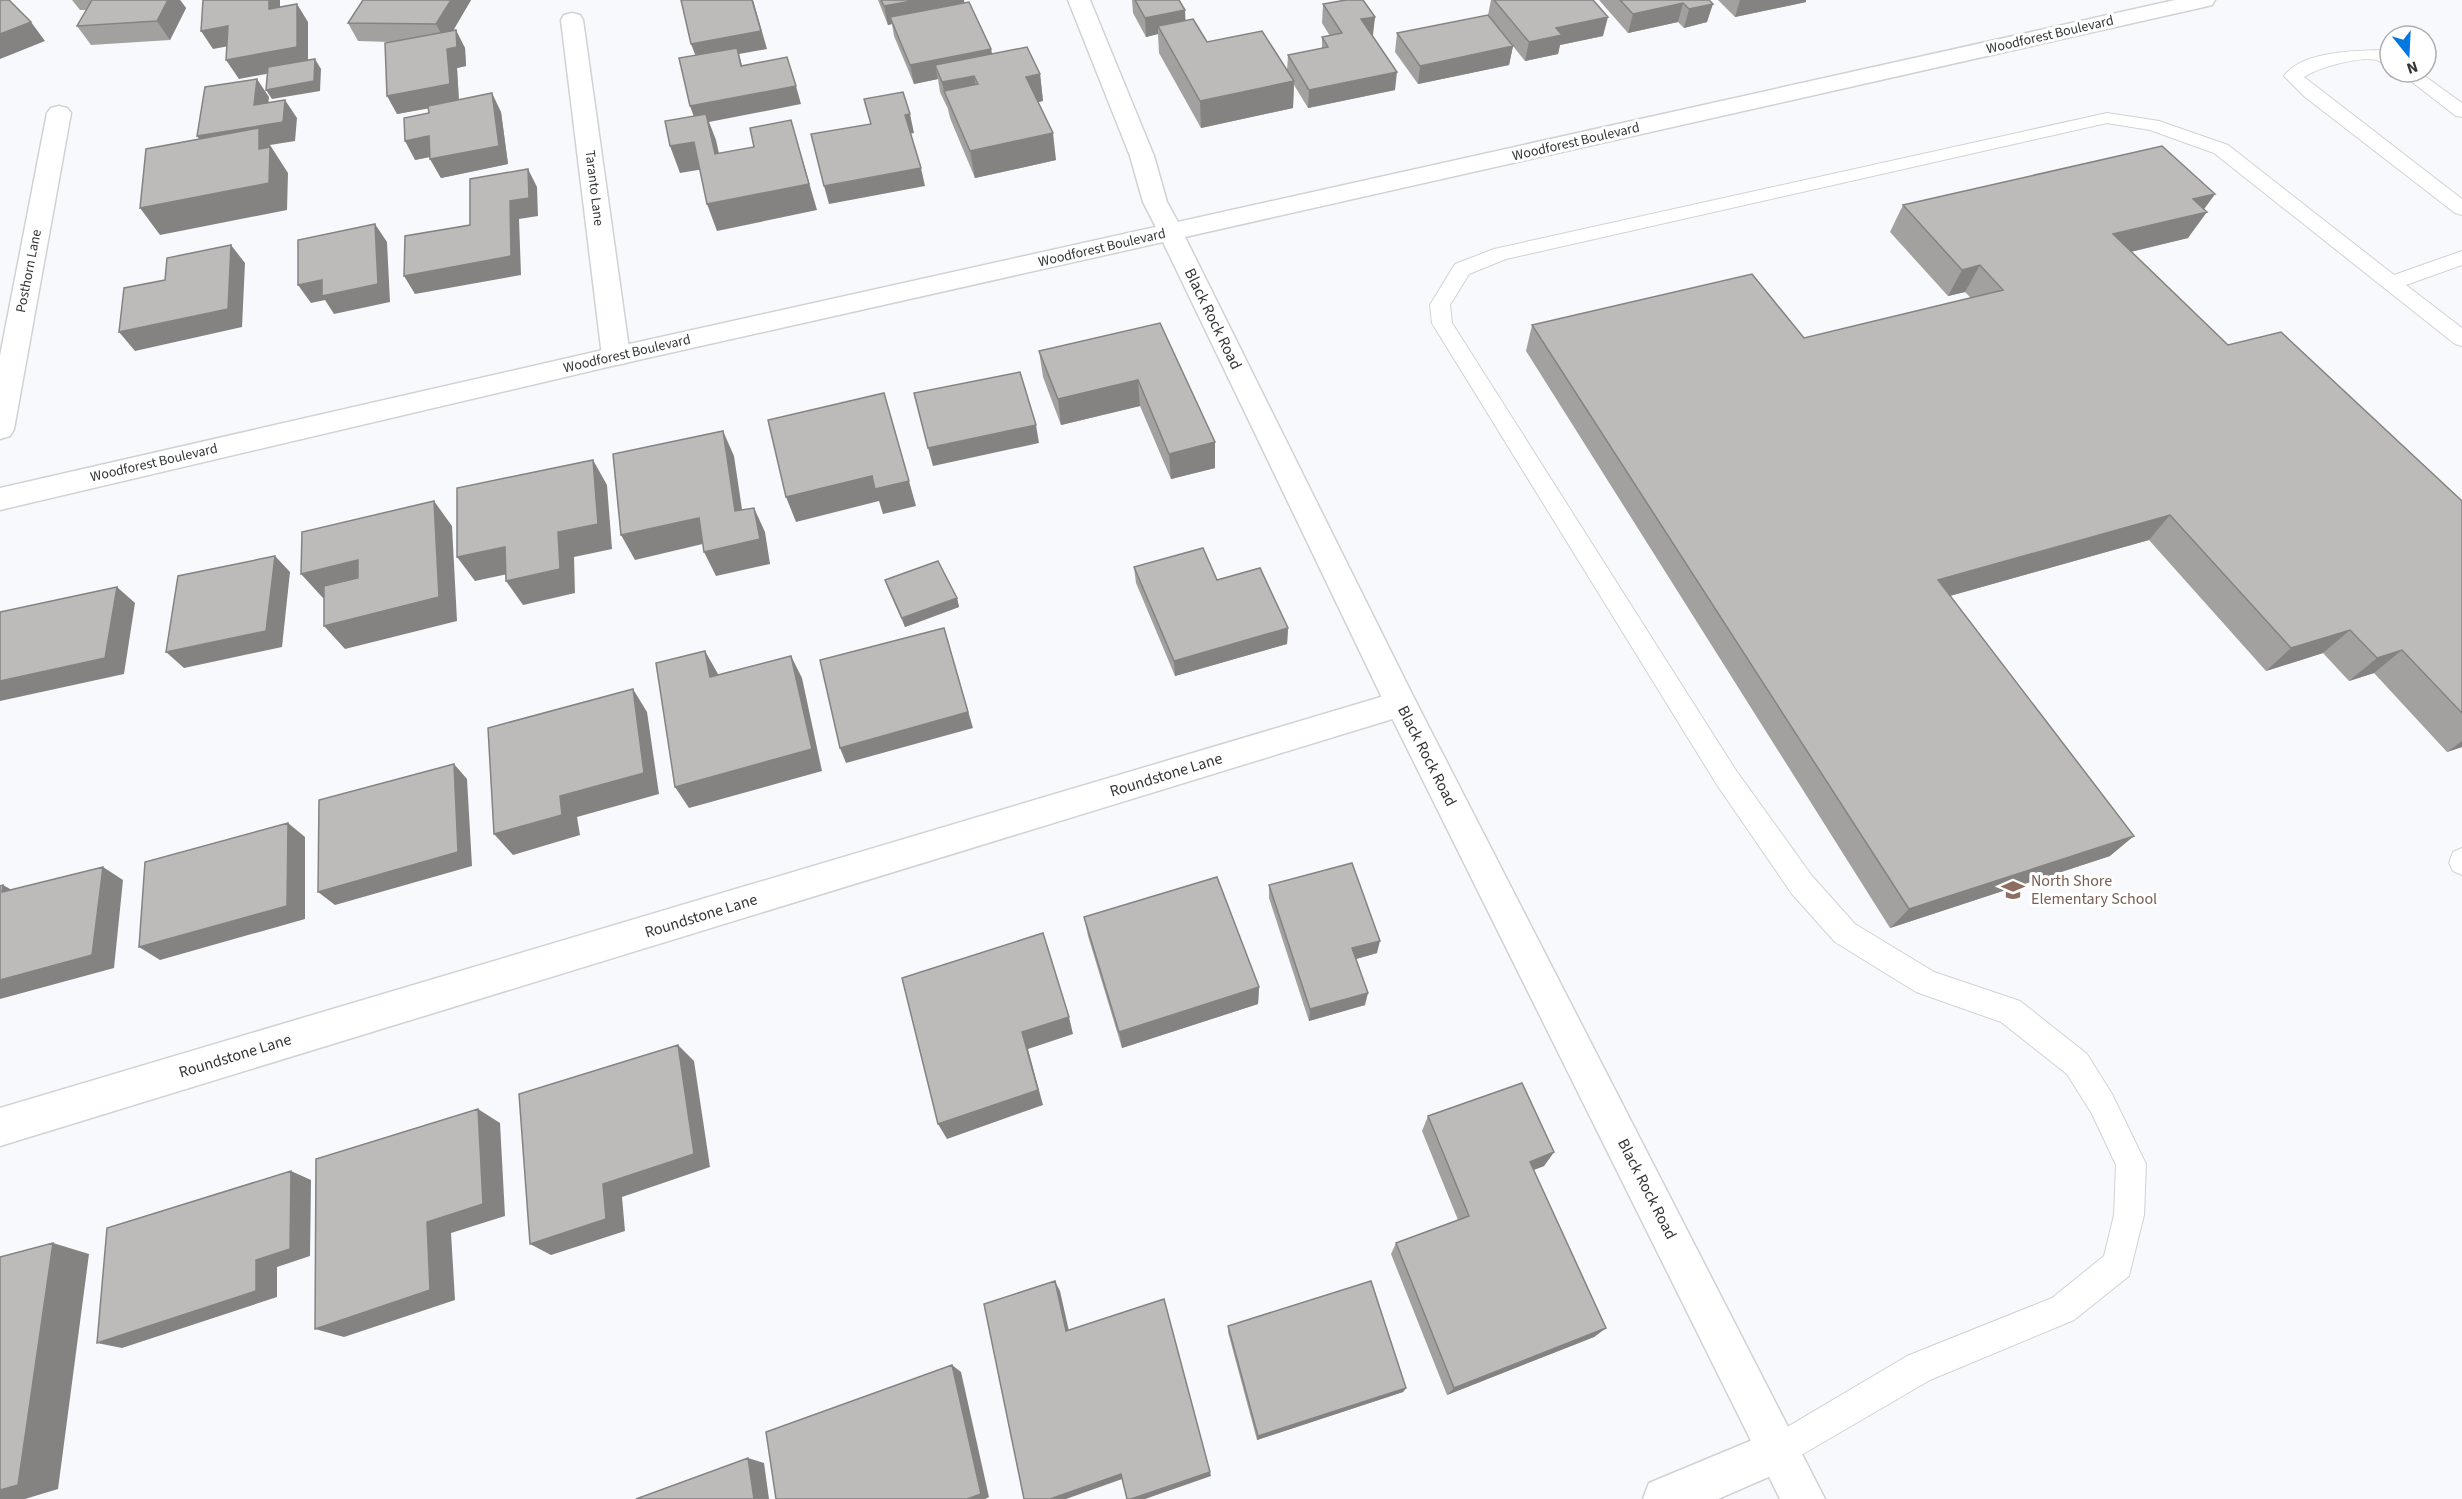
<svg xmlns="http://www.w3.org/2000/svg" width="2462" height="1499" font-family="'Source Sans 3',sans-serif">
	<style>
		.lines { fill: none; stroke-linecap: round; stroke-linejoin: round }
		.lane-casing { stroke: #d0d2d4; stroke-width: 2 }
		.street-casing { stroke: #d0d2d4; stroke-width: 3 }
		.secondary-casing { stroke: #d0d2d4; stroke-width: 3 }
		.lane { fill: #fff; fill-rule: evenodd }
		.street { fill: #fff; fill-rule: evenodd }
		.secondary { fill: #fff; fill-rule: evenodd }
		.wall { fill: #a3a19f }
		.shaded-wall { fill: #848382 }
		.building { fill: #bdbbb9; stroke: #848382; stroke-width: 1.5 }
		.labels { text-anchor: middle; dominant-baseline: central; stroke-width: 6; stroke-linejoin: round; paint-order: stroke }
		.far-street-label { font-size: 14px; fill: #343536; stroke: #fff }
		.street-label { font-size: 16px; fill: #343536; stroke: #fff }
		.education-label { font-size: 16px; fill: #785e54; stroke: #fff; text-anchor: start }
	</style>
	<rect width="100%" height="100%" fill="#f7f9fc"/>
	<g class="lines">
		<g class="lane-casing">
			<path id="lane" d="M2381,50l9,3v13c-5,-1 -8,-4 -13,-6 -18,-4 -58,7 -73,17l158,122v16l-7,-2 -150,-116 -21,-21c18,-25 69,-25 97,-26z
				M2399,72h20l43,31v14l-6,-1z
				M2107,113l52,8 69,24 166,130 68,-24v14l-56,20 56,43v18l-7,-2 -241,-191 -64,-23 -43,-7 -601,136 -37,15 -19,31 2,18 283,446 77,107 43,48 79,48 86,29 67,53 25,40 34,70 -2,51 -15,61 -55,44 -144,60 -151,88 -12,-5 -5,-12 5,-12 140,-83 145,-58 52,-42 10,-41 2,-50 -24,-51 -25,-40 -66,-52 -85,-30 -81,-50 -43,-48 -75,-109 -282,-457 -3,-5 -2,-18 25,-41 39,-15z
				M2462,848v27l-9,-4 -4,-8 4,-11z"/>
		</g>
		<g class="street-casing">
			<path id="street" d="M1068,0h22l64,156 13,46 17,31 -4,6 -9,2 -9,-2 -19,-37 -13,-46z
				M572,13l8,2 3,5 47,336 -4,7 -10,2 -10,-2 -4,-7 -41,-336 3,-5z
				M59,106l8,2 4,5 -57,316 -4,7 -10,3v-83l47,-243 4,-5z
				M1401,691l11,4 5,9 -5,9 -1412,433v-38z
				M1779,1429l15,7 7,15 -7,15 -76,33h-75l6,-16z"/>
		</g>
		<g class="secondary-casing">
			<path id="secondary" d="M2175,0h40l-3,5 -8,2 -1019,230 228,459 412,803h-45l-395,-795 -222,-462 -547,123 -616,145v-22l616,-141z"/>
		</g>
		<use href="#lane" class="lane"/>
		<use href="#street" class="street"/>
		<use href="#secondary" class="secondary"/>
	</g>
	<path class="wall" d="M72,0h108l6,8 -16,32 -79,5 -14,-19 10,-16h-7z
		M471,0l-18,30 12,18 1,18 -9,2 2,32 42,12 7,52 -67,14 -11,-19v-2l-15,3 14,-47 -1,-5 -31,6 -8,-72 -31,-1 -10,-18z
		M878,0h86v3l27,46 1,5 48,20 3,27 -5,1 18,58 -81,18 -25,-60 -2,-9 -8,-17 -2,-13 -24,5 -20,-48 -2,-12 -4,1z
		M1132,0h47l6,20 22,22 80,29 1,-16 34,-7v-11l8,-1 -8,-13 1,-19 52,13 -3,18 23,55 -87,18 -14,-23 -1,23 -92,20 -42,-75 -1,-19 -12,3 -13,-24z
		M1491,0h102l10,36 -43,9 -2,9 -33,7 -37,-46z
		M1599,0h110l-2,22 -23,6 -6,-6 -50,11z
		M1718,0h88v2l-71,15z
		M1397,33l116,13 -4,19 -91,19 -23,-32z
		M2215,194l-11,15 -16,29 -57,14 97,93 234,156v246l-15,5 -73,-79 -25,8 -26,-28 -57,18 -117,-131 -199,56 160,260 -220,72 -364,-577 6,-26 272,13 167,-40 -6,-6 -17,4 -58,-64 13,-27z
		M1160,323l55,119v26l-44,11 -31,-73 -79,19 -18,-48 -4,-26z
		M1134,567l83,13 71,48 -1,16 -112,32 -39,-93z
		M885,580l72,18 2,9 -54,20 -17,-38z
		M1269,885l108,68 -21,6 9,46 -56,16 -40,-123z
		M1084,917l175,70 -1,17 -136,44 -34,-112z
		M1428,1116l126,36 -10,14 -11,4 73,158 -12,9 -147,58 -56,-141 5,-11 62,-23 -36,-89z
		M1228,1326l178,62 -3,4 -146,48 -29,-108z"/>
	<path class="shaded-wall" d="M168,0h12l6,8 -16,32 -13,-19z
		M269,0h11v28l-11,-19z
		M451,0h20l-25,43 -10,-19z
		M753,0l14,49 -28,5 8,30 -49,-22 -7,-18z
		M917,0h47l2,10 -76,7 2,7 -4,1 -4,-19z
		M1740,0h66v2l-71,15z
		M1683,3l-5,19 -50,11 5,-19z
		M297,4l11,18v44l-69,13 -13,-19z
		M1713,4l-6,18 -23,6 5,-19z
		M1185,10l1,19 -28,-3v8l-12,3 -1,-19z
		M1375,17l-2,18 -13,3 1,-19z
		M1608,17l-5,19 -43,9 -2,9 -33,7 4,-19 27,-14z
		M31,22l14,19 -45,18v-25z
		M228,26l12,18 -27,5 -12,-18z
		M456,30l9,18 1,18 -9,2 2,35 -62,11 -10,-18 60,-47z
		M1513,46l-4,19 -91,19 2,-18z
		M991,49l3,18 -59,-2 3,14 -24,5 -4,-19z
		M315,59l6,10 -1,22 -48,8 -6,-9z
		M1397,72l-2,18 -87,18 1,-18z
		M1040,74l3,27 -13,3 -4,-27z
		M974,76l5,27 -35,-12 4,18 -6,-27z
		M257,79l12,18 -3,27 -12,-19z
		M1294,81l-1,27 -92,20 -1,-27z
		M796,86l5,18 -92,18 7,18 9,41 -28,-56 -7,-19z
		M492,93l9,19 7,52 -67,14 -11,-19z
		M285,100l12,18 -2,23 -25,4 18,28 -1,37 -127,25 -20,-27 70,-53 -13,-19z
		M910,114l4,19 -5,1 -4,-19z
		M791,120l26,90 -100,21 -10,-27z
		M1053,133l3,27 -81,18 -5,-27z
		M429,136l10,19 -24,5 -10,-19z
		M694,142l10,27 -24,4 -10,-27z
		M921,168l4,18 -96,18 -5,-18z
		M528,169l9,18 1,29 -19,3 2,56 -106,19 -11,-18 106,-75z
		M2215,194l-14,19 6,-1 -19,26 -92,22 17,-26 80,-35z
		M375,224l12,18 3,60 -56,12 -9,-14 -14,3 -13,-18z
		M231,245l14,18 -3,64 -107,24 -16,-19z
		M1980,265l-15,27 -17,4 14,-26z
		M1138,380l2,26 -79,19 -3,-26z
		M1036,425l3,18 -106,23 -5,-18z
		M723,431l11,25 12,80 -11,-25z
		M1215,442v26l-44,11 -2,-25z
		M593,460l14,25 5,64 -38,8 1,36 -52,12 -17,-24 52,-49z
		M872,476l37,5 7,25 -33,8 -4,-13 -83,21 -10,-25z
		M434,501l18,25 5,95 -112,28 -21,-23z
		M754,508l11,24 5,32 -54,12 -12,-24z
		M2170,515l-21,25 -228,64 17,-24z
		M699,518l12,24 -76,18 -14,-25z
		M505,547l17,24 -47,10 -18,-24z
		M275,556l15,16 -8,75 -98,21 -18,-16z
		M358,560l20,24 -55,14 -22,-24z
		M117,587l18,16 -11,71 -124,27v-20z
		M957,598l2,9 -54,20 -3,-9z
		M944,628l29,100 -127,35 -6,-15z
		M1288,628l-1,16 -112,32 -1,-15z
		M2350,630l-27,23 -57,18 25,-23z
		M2402,650l-28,23 -25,8 28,-23z
		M705,651l13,23 5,26 -13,-23z
		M791,656l11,22 20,93 -133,37 -14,-21z
		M633,689l14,23 12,82 -82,23 3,18 -67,20 -19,-21 66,-38z
		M2462,741v6l-15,5z
		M454,764l13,15 5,87 -137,39 -17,-13z
		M288,823l17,14v82l-145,41 -21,-13z
		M2134,836l-24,20 -220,72 19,-19z
		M103,867l20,13 -9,88 -114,31v-19z
		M3,885l23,13 -24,-6z
		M1380,941l-3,12 -28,8 3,-13z
		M1259,987l-1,17 -136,44 -3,-16z
		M1368,993l-3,12 -56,16 1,-12z
		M1069,1017l4,17 -45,15 15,56 -96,34 -9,-15 84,-92z
		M678,1045l16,16 16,106 -88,30 3,34 -74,24 -21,-11 73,-60z
		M478,1109l22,14 5,93 -54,17 4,67 -111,37 -29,-8 112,-107z
		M1554,1152l-10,14 -23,9 9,-13z
		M291,1171l20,9 -1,76 -33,11v30l-155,51 -25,-5 159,-83z
		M53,1243l36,11 -31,235 -33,10h-25v-9z
		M1055,1281l5,10 11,49 -5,-9z
		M1606,1328l-12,9 -147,58 7,-7z
		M952,1365l9,7 28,125 -4,2h-18z
		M1406,1388l-3,4 -146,48 1,-4z
		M748,1458l16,5 5,36h-15z
		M1210,1472l1,4 -66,23h-14z
		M1121,1474l4,4 -59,21h-16z"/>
	<path class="building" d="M0,0h9l22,22 -31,12z
		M92,0h76l-11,21 -80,5z
		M203,0h66v9l28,-5v43l-71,13 2,-34 -27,5z
		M363,0h88l-15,24 -88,-1z
		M681,0h71l9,31 -70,13z
		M881,0h36l-33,6z
		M1135,0h44l6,10 -40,8z
		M1346,0h17l12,17 -14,2 36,53 -88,18 -21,-35 40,-8 -6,-10 20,-4 -19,-29z
		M1494,0h99l15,17 -52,11 6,7 -33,7z
		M1620,0h89l4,4 -24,5 -6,-6 -50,11z
		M969,2l22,47 -81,16 -20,-48z
		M1488,15l25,31 -93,20 -23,-33z
		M1193,19l14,23 55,-11 32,50 -94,20 -42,-75z
		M456,30l1,17 -10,2 3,35 -63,12 -2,-53z
		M1027,47l13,27 -14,3 27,56 -83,18 -26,-60 34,-7 -4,-8 -32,6 -7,-17z
		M737,48l4,18 46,-9 9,29 -106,20 -11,-48z
		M315,59l-1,22 -48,9 2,-23z
		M257,79l-3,26 31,-5 -2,22 -86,14 8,-49z
		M903,92l7,22 -5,1 16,53 -97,18 -13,-52 60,-10 -7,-25z
		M492,93l7,53 -69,13 -1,-23 -24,5 -1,-23 25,-5 -1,-7z
		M706,114l9,40 39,-7 -4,-19 41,-8 18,64 -102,20 -13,-62 -24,4 -5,-25z
		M259,128v21l11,-2 -1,36 -129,25 6,-59z
		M2162,146l53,48 -22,5 14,13 -94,22 115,111 53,-13 181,169v212l-60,-63 -25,8 -27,-28 -59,18 -121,-133 -232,65 196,256 -225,73 -377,-584 220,-51 52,64 199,-48 -23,-25 -18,5 -59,-65z
		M528,169l1,29 -19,3 1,55 -107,20 1,-40 65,-11v-46z
		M375,224l3,60 -56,12v-16l-24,5v-45z
		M231,245l-3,64 -109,23 5,-44 41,-8 2,-22z
		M1160,323l55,119 -46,12 -31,-74 -80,19 -19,-48z
		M1020,372l16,53 -108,23 -14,-55z
		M884,393l25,88 -34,8 -3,-13 -86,21 -18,-77z
		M723,431l12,80 19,-3 6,31 -56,13 -5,-34 -78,17 -8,-81z
		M593,460l5,64 -40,8 2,37 -54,12 -1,-34 -48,10v-69z
		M434,501l5,96 -115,29v-40l34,-8v-18l-57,14 1,-42z
		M1203,548l14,32 43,-12 28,60 -114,33 -40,-94z
		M275,556l-9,75 -100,21 12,-76z
		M938,561l19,37 -55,20 -17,-38z
		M117,587l-12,71 -105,23v-69z
		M944,628l24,84 -128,36 -20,-88z
		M705,651l5,26 81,-21 21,93 -137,38 -19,-124z
		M633,689l11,84 -84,23 2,19 -68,19 -6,-106z
		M454,764l4,88 -140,40 1,-92z
		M288,823l-1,83 -148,41 6,-85z
		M1352,863l28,78 -28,7 16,45 -58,16 -41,-124z
		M103,867l-11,88 -92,25v-94l3,-1 -1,7z
		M1217,877l42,110 -140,45 -35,-115z
		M1043,933l26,84 -47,15 16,58 -100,34 -36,-146z
		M678,1045l16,109 -91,30 3,35 -76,25 -11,-150z
		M1522,1083l32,69 -24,10 76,166 -152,60 -58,-145 73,-27 -41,-100z
		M478,1109l5,95 -56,18 3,68 -115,39 1,-170z
		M291,1171l-1,78 -34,11v31l-159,52 10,-115z
		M53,1243l-35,242 -18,5v-233z
		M1055,1281l11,50 98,-32 46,173 -79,27h-4l-6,-25 -71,25h-26l-40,-195z
		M1371,1281l35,107 -148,48 -30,-110z
		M952,1365l29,129 -14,5h-191l-10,-67z
		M748,1458l6,41h-118z"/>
	<defs>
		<g id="school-bare" transform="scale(1.8)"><path d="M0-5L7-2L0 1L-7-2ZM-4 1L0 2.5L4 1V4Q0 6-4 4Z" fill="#8d6e63" stroke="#fff" stroke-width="2.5" paint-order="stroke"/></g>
	</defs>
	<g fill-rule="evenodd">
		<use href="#school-bare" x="2013" y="890"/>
	</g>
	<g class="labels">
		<g class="far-street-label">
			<text transform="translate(2050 35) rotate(-13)">Woodforest Boulevard</text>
			<text transform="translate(1576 142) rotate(-13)">Woodforest Boulevard</text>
			<text transform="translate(594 188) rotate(83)">Taranto Lane</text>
			<text transform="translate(1102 248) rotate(-13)">Woodforest Boulevard</text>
			<text transform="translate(29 271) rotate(-79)">Posthorn Lane</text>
			<text transform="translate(627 354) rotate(-13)">Woodforest Boulevard</text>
			<text transform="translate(154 463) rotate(-13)">Woodforest Boulevard</text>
		</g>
		<g class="street-label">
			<text transform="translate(1213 319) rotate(64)">Black Rock Road</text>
			<text transform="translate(1427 756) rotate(63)">Black Rock Road</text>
			<text transform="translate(1166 775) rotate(-17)">Roundstone Lane</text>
			<text transform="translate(701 916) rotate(-17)">Roundstone Lane</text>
			<text transform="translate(235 1056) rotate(-17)">Roundstone Lane</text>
			<text transform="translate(1647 1189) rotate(63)">Black Rock Road</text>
		</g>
		<g class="education-label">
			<text x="2031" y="881">North Shore<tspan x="2031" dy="18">Elementary School</tspan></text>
		</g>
	</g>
	<g transform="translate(2408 54) rotate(162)"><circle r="28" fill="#ffffff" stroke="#aeaeaf" stroke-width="1.5"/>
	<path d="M0-4.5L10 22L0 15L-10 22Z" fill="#0078df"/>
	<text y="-9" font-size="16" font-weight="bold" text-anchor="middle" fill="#343536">N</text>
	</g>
</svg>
